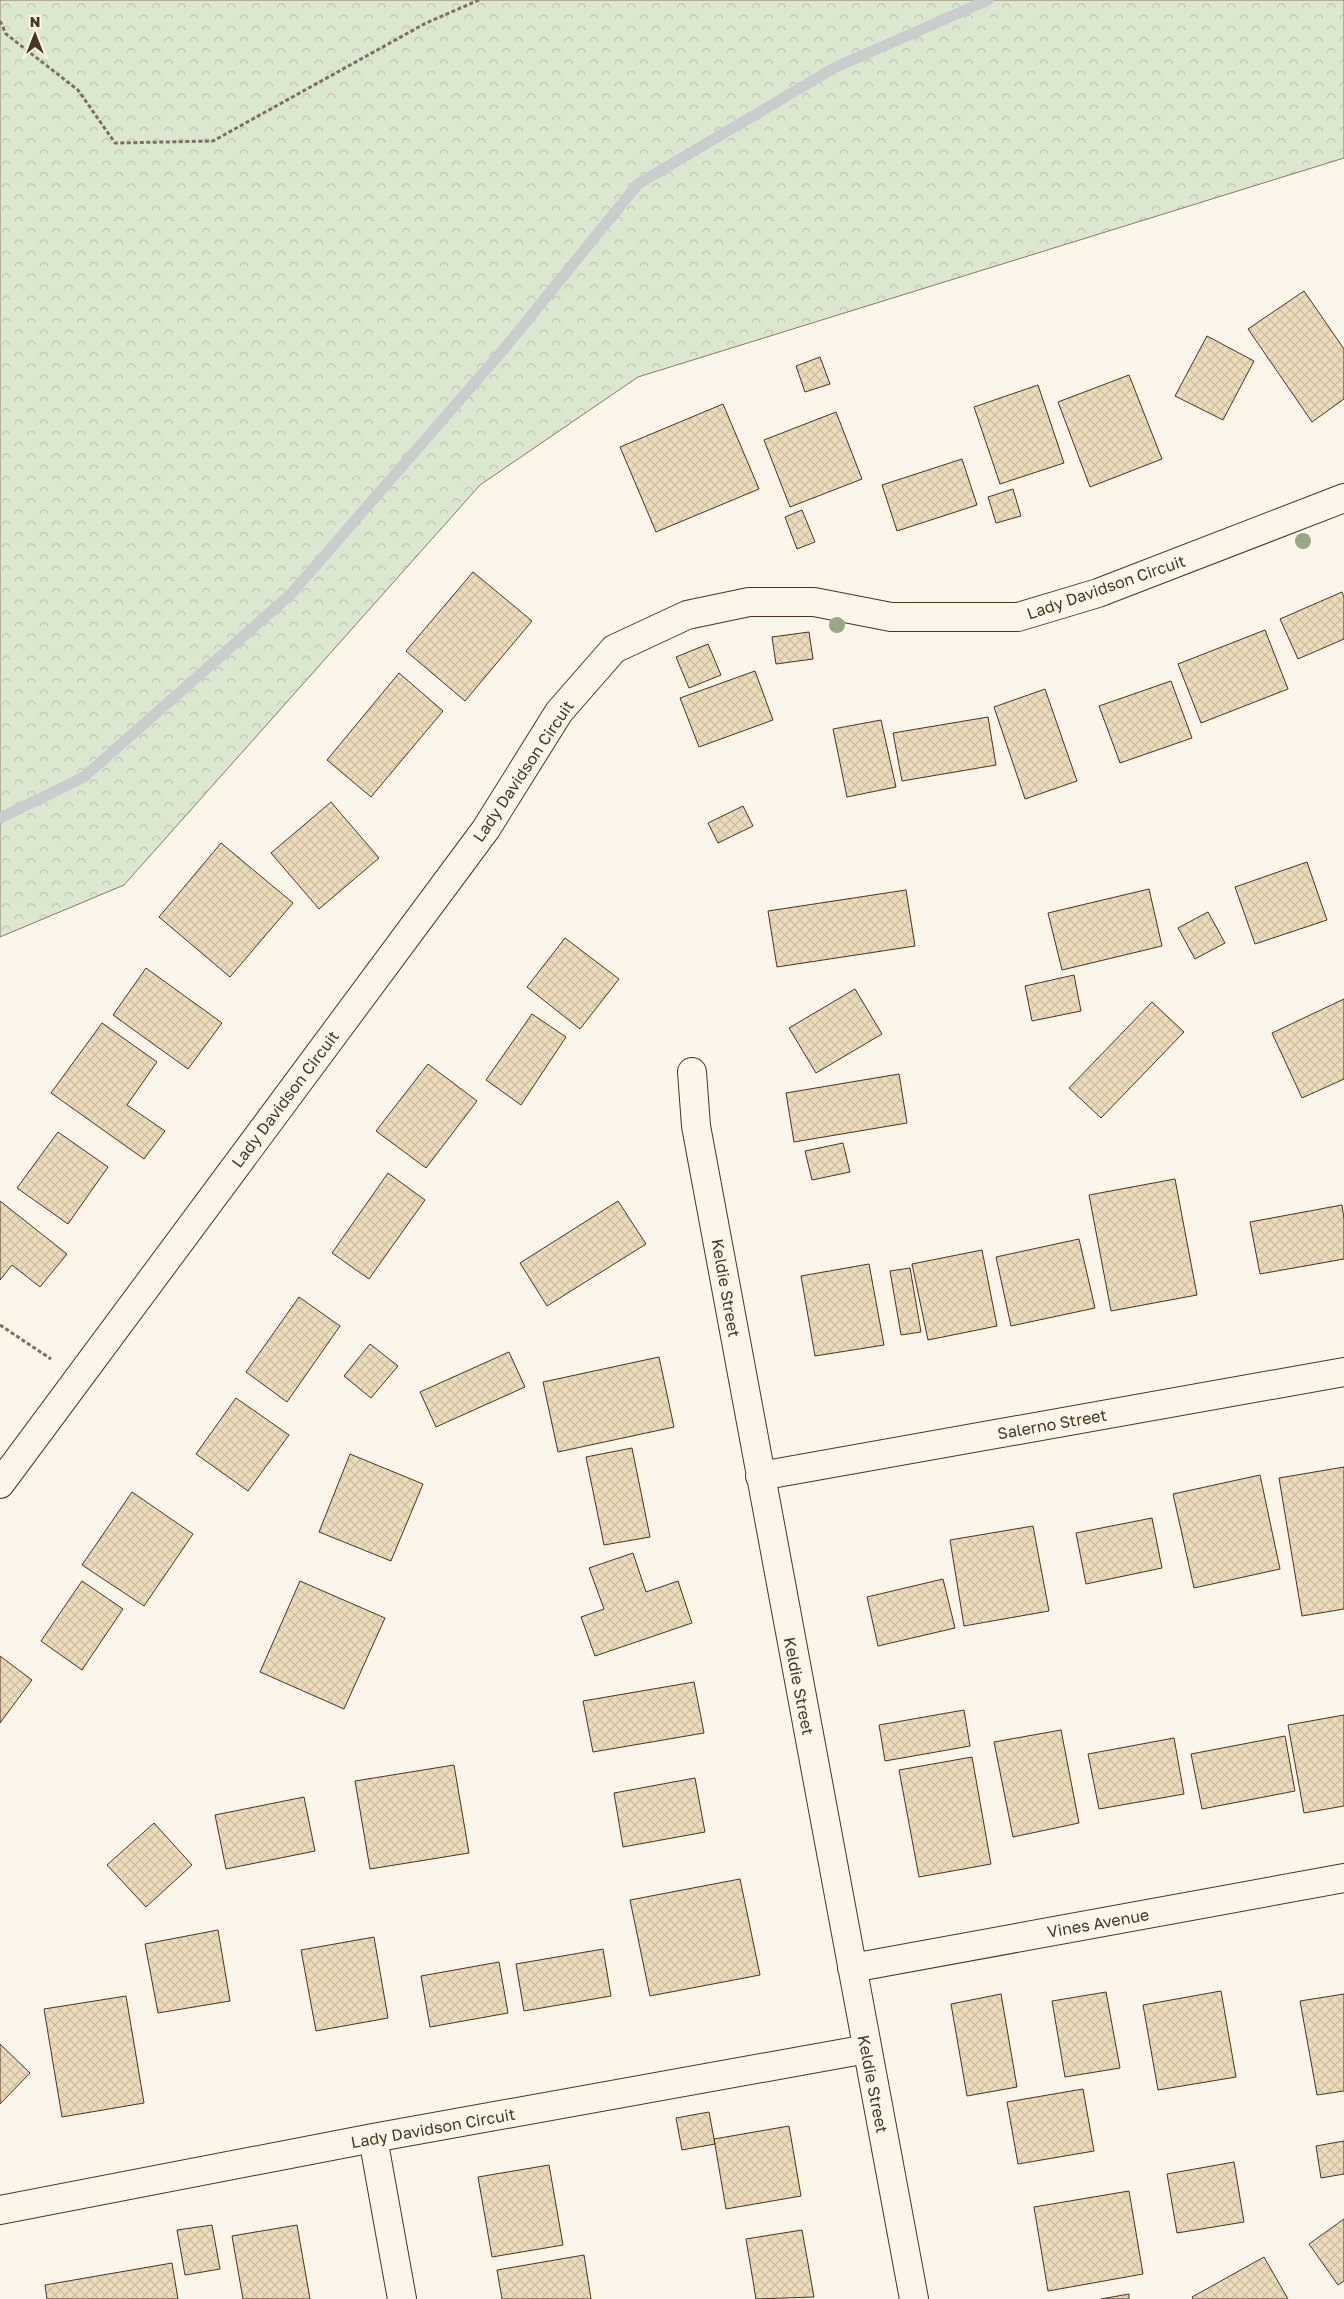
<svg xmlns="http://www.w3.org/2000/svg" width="1344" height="2299" font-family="'Golos Text',sans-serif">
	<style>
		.forest { fill: url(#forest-crowns); stroke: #887966 }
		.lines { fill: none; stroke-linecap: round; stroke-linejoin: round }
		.stream { stroke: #c9cecd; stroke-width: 11 }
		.building { fill: url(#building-cross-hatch); stroke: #4a3520 }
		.street-casing { stroke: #4a3520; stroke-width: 30 }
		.path { stroke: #7f6f5c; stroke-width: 3; stroke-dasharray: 4 2.5; stroke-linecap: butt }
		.street { stroke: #fbf6e9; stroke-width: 28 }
		.tree { fill: #96a887 }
		.labels { text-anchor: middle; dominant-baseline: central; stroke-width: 4; stroke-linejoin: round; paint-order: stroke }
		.street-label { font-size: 16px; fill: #4a3520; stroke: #fbf6e9 }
	</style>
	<defs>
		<pattern id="forest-crowns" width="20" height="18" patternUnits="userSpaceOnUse" patternTransform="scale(1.25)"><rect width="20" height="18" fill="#dce7d0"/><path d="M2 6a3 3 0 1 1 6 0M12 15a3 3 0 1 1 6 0" fill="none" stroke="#bec7b2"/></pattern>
		<pattern id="building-cross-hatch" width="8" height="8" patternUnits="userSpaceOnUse" patternTransform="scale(1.25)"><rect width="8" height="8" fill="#ecdcbc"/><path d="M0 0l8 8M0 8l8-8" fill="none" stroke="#ccbda1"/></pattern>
	</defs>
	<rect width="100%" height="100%" fill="#fbf6e9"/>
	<path class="forest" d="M0,0h1344v158l-706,219 -158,108 -356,400 -124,52z"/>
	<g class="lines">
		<path class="stream" d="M0,818l84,-41 207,-183 213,-245 134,-165 196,-116 154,-68"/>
	</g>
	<path class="building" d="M1304,291l40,58v50l-32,23 -64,-93z
		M1207,336l47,25 -31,59 -48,-24z
		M820,357l10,27 -25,8 -9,-26z
		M1129,375l33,84 -72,28 -32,-85z
		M1038,385l26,78 -64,21 -26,-77z
		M723,404l36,85 -103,43 -36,-85z
		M836,412l26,67 -72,28 -26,-67z
		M962,459l15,46 -80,26 -15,-46z
		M1013,489l8,27 -25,7 -8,-26z
		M802,510l13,32 -18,7 -12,-32z
		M473,572l59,49 -67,80 -59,-50z
		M1342,592l2,5v42l-46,20 -18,-40z
		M1265,630l23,59 -87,34 -23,-59z
		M809,632l4,27 -37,5 -4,-27z
		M708,644l13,31 -32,13 -13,-31z
		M755,671l18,49 -74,27 -19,-49z
		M399,673l44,38 -72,86 -44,-37z
		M1171,681l21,57 -72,25 -21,-57z
		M1045,689l32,92 -52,18 -31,-92z
		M988,717l8,48 -94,16 -9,-48z
		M881,720l15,67 -49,10 -14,-68z
		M331,802l48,56 -60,51 -48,-56z
		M743,806l10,20 -35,17 -10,-20z
		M221,843l72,60 -63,74 -71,-60z
		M1307,862l20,58 -72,24 -20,-57z
		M1149,889l13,57 -100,24 -14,-57z
		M906,890l9,56 -138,21 -9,-56z
		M1208,912l17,31 -30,16 -17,-31z
		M565,938l54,41 -39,50 -53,-42z
		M146,968l76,55 -34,46 -75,-54z
		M1074,975l7,36 -49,10 -7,-35z
		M855,989l27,45 -66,39 -27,-45z
		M1344,999v80l-42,19 -30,-65z
		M1152,1002l32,30 -83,86 -32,-30z
		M532,1014l34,23 -45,68 -35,-25z
		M102,1023l55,39 -30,43 38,26 -21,28 -93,-66z
		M428,1064l49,37 -51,67 -50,-37z
		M899,1074l8,49 -113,19 -8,-49z
		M58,1132l50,35 -40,57 -51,-36z
		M843,1143l7,29 -38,8 -7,-29z
		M388,1173l37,27 -56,79 -37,-26z
		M1175,1179l22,116 -86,16 -22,-116z
		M0,1201l67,53 -27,33 -28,-22 -12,15z
		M618,1201l28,43 -99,62 -27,-43z
		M1342,1205l2,14v40l-84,15 -10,-52z
		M1079,1239l16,69 -84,18 -15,-69z
		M982,1250l15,76 -69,14 -16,-76z
		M869,1264l15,81 -69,11 -14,-80z
		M910,1268l11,64 -20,3 -11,-64z
		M299,1297l41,29 -53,76 -41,-30z
		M370,1344l28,22 -27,32 -27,-22z
		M509,1352l16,35 -89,40 -16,-35z
		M659,1357l15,70 -116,25 -15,-70z
		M236,1398l53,37 -41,56 -52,-37z
		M632,1448l18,89 -46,8 -18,-88z
		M350,1454l73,30 -32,77 -72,-29z
		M1344,1467v142l-42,7 -23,-138z
		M1260,1475l20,94 -86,19 -21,-94z
		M132,1492l61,42 -49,72 -62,-41z
		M1152,1518l10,50 -76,16 -10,-51z
		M1033,1526l16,85 -85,15 -14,-86z
		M633,1553l13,39 32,-11 14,42 -97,33 -14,-39 23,-8 -15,-41z
		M943,1579l12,49 -77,18 -11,-49z
		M82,1581l41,28 -41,61 -41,-29z
		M300,1581l85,37 -41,91 -84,-37z
		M0,1656l32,24 -32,43z
		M694,1682l10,51 -111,19 -10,-51z
		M964,1710l6,36 -85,15 -6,-36z
		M1344,1715v91l-40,7 -16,-88z
		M1061,1730l18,93 -66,14 -19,-95z
		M1285,1736l10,55 -93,18 -11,-55z
		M1174,1738l10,56 -85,15 -11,-55z
		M972,1757l19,107 -72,13 -20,-107z
		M454,1765l15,88 -99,16 -15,-88z
		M695,1778l10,54 -82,15 -9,-54z
		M304,1797l11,54 -89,18 -11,-54z
		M154,1823l38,42 -46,42 -39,-42z
		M740,1879l20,96 -110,21 -20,-96z
		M218,1930l12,71 -72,12 -13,-69z
		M374,1937l14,81 -72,13 -15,-81z
		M603,1949l8,47 -87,15 -8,-47z
		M499,1962l9,51 -78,14 -9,-51z
		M1221,1991l15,86 -78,13 -15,-85z
		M1106,1992l14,76 -55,9 -13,-76z
		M1001,1994l16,93 -50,9 -16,-92z
		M1344,1994v97l-27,4 -17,-94z
		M126,1996l18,107 -82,14 -18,-108z
		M0,2044l30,29 -30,31z
		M1083,2089l11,62 -76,13 -11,-62z
		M709,2112l6,32 -33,6 -6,-32z
		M789,2126l12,70 -75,13 -12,-70z
		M1344,2141v33l-23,4 -5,-32z
		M1234,2162l10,60 -67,11 -10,-59z
		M549,2165l14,80 -71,12 -14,-80z
		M1129,2191l14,83 -95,17 -14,-84z
		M1344,2219v62l-6,4 -29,-41z
		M212,2225l8,44 -35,6 -8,-45z
		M297,2225l13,74h-67l-11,-63z
		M802,2230l12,67 -58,2 -10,-60z
		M584,2255l7,44h-89l-5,-29z
		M1264,2257l24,42h-95l-1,-2z
		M172,2263l6,36h-131l-2,-14z
		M1129,2294v5h-28z"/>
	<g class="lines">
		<g class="street-casing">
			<path id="street" d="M692,1072l4,54 218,1173
				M760,1476l584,-104
				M0,1484l486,-655 73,-117 55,-63 73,-34 62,-13h65l77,15h127l80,-24 246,-95
				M852,1968l492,-90
				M373,2138l29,161
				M0,2210l373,-72 494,-89"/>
		</g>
		<path class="path" d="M0,21l6,13 72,56 37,53 98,-2 213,-118 53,-23
			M0,1325l51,34"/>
		<use href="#street" class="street"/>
	</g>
	<g class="tree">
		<circle cx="1303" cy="541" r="8"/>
		<circle cx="837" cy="625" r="8"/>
	</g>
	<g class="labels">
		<g class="street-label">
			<text transform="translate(1106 587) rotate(-19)">Lady Davidson Circuit</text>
			<text transform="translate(523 771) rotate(-56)">Lady Davidson Circuit</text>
			<text transform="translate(285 1099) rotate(-53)">Lady Davidson Circuit</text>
			<text transform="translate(726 1288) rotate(80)">Keldie Street</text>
			<text transform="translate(1052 1424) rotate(-10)">Salerno Street</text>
			<text transform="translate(799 1686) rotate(79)">Keldie Street</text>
			<text transform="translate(1098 1923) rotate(-10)">Vines Avenue</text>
			<text transform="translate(873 2084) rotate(79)">Keldie Street</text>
			<text transform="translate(433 2128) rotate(-10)">Lady Davidson Circuit</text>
		</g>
	</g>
	<g transform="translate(35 35)" stroke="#fbf6e9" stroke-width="4" paint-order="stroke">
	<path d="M0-4L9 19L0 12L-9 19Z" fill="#4a3520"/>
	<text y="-8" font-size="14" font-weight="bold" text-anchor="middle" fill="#4a3520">N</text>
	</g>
</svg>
